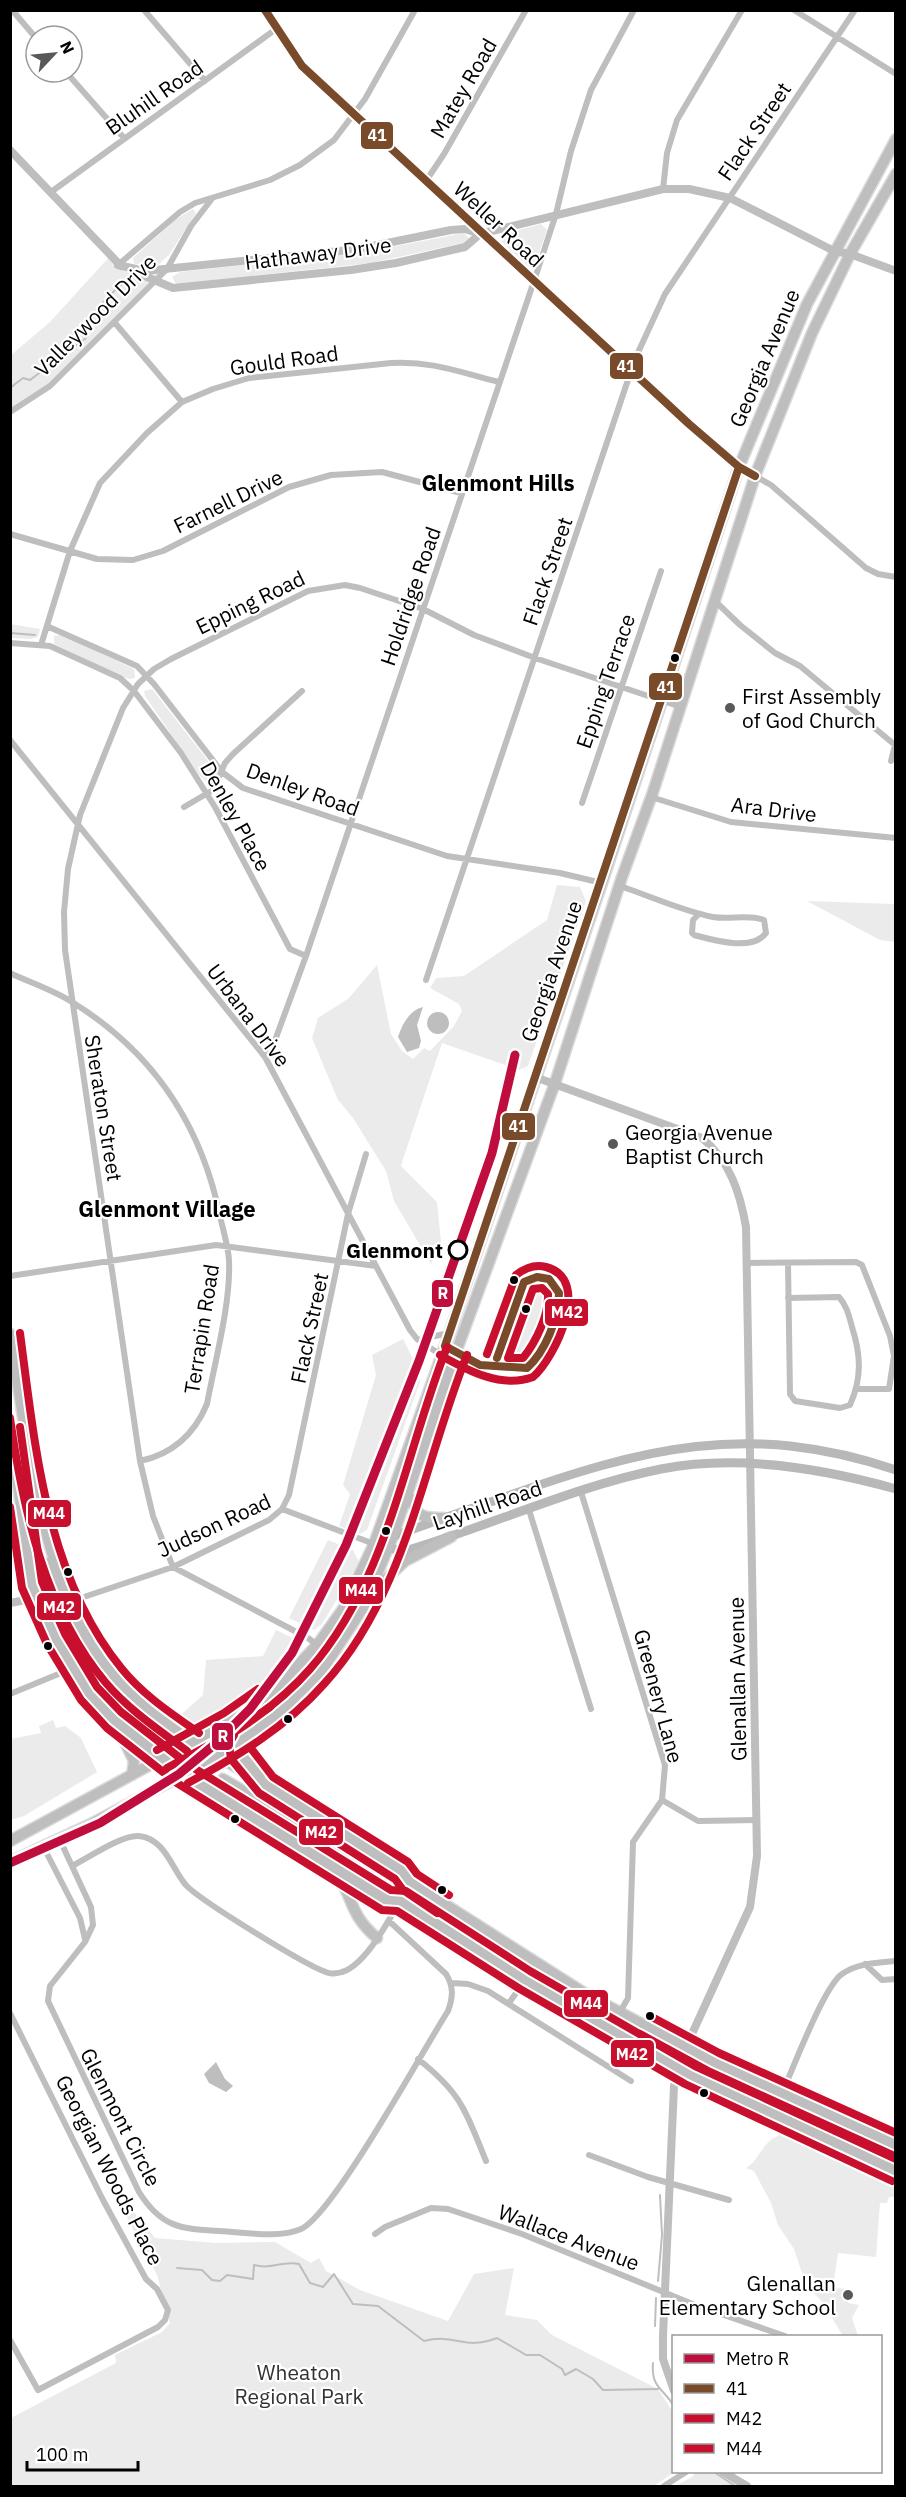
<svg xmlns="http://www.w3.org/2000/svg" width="906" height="2497" font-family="'IBM Plex Sans',sans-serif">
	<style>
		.green { fill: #ebebeb }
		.water { fill: #bebebe }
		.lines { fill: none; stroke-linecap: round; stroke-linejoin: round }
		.stream { stroke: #bebebe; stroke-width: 2 }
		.primary-tunnel { stroke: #d9d9d9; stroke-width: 10; stroke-dasharray: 10 5; stroke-linecap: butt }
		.primary-casing { stroke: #dbdbdb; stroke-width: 13 }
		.minor { stroke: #bebebe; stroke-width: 6 }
		.tertiary { stroke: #bebebe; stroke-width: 8 }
		.secondary { stroke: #b8b8b8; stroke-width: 9 }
		.primary { stroke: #bebebe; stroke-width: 10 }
		.bus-1-casing { stroke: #fff; stroke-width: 12 }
		.bus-2-casing { stroke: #fff; stroke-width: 12 }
		.bus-3-casing { stroke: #fff; stroke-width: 12 }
		.bus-1 { stroke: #7a4b2a; stroke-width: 8 }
		.bus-2 { stroke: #c8102e; stroke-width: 8 }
		.bus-3 { stroke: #c8102e; stroke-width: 8 }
		.metro-1-casing { stroke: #fff; stroke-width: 14 }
		.metro-1 { stroke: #bf0d3e; stroke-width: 9 }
		.bus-dot { fill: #000; stroke: #fff; stroke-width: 2 }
		.poi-dot { fill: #595959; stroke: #fff; stroke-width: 2 }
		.stop-dot { fill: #fff; stroke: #000; stroke-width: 3 }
		.labels { text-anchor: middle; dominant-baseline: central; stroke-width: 4.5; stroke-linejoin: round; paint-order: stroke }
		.street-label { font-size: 21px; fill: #000; stroke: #fff }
		.poi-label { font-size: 21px; fill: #000; stroke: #fff; text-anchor: start }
		.stop-label { font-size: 21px; font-weight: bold; fill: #000; stroke: #fff; text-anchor: end }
		.park-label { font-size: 21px; fill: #323232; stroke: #fff }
		.neighbourhood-label { font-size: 22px; font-weight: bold; fill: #000; stroke: #fff }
		.line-badge { stroke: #fff; stroke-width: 2 }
		.badge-label { font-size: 16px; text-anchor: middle; font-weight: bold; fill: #fff }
	</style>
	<rect width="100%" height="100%" fill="#fff"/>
	<path class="green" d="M193,209l3,4 -27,42 -11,10 -24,-1 -1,-6 42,-38z
		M541,224l6,6 -12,34 -6,3 -29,-27 3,-6z
		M464,233l5,5 -6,5 -92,20 -195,21 -4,-7 8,-5 196,-22z
		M110,256l9,9 48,4 -117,117 -39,26v-57l39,-33z
		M10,624l30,5 -2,8 -8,2 -19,-1z
		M63,635l71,34 1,9 -5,1 -7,-2 -69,-33v-8z
		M152,689l64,82 -1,7 -7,5 -9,-8 -54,-79 -1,-5z
		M557,885l23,2 6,14 -58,165 -9,4 -77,-27 -40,119 -1,4 36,36 4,40 -10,22 -37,-63 -8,-30 -33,-53 -15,-18 -26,-62 6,-20 31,-20 28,-33 14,69 11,17 11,8 11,-11 6,3 24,-25 8,-15 -3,-7 -29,-16 6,-10 28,-2 83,-56z
		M807,901l88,3v38l-15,-2z
		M534,1286c37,-6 4,66 -10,76l-6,-1 -9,-9v-10l18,-52z
		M403,1339l16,32 1,11 -53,148 -7,4 -21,-8 11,-32 -7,-9 33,-110 -4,-20z
		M328,1540l25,10 6,12 -37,62 -8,6 -25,-12z
		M276,1630l25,12 2,6 -46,44 -53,37h-12l-16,-10 27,-24 3,-35 57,-4z
		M53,1720l3,8 9,-2 16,12 16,34 -73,44 -13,4v-81l30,-6 -2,-7z
		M780,2135l115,53v9h-6l-2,6h-7l-4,54 -38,-4 -4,27 -31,-4 -9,-27 -16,-24 -7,-22 -17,-32 -8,-3c13,-7 16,-27 34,-33z
		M133,2211l22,27 61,5 59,-1 36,21 8,-5 7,13 34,19 88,31 26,-47 40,-6 -9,47 32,5 15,15 106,54 15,23 1,60 -20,14h-643v-68l105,-55 -1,-8 47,-23 8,-9 -13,-48 -31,-59z
		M808,2286l42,3 -2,14 11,2 -7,13 6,18h-15l-20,-33z
		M696,2472h24l20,14h-65l17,-9z"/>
	<path class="water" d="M423,1007l-6,18 4,16 -2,7 -12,4 -9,-15c4,-13 12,-27 25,-30z
		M427 1023a11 11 0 1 1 22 0a11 11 0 1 1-22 0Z
		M216,2062l9,17 8,7 -7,6 -17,-9 -5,-9z"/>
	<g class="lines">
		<path class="stream" d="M10,388l13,-10 7,2 29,-22 4,-8 8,-1 15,-11c4,-25 18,-38 36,-54
			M10,633l25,2
			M177,2268l25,2 10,10 8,1 7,-6 26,4 1,-14c19,5 27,-5 45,-1l11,19 13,4 11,-13 19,30 25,2 46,35c32,-8 40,10 73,-3l29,17h14l22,14 3,6 11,-6 17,10 10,11 55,-1
			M658,2281l4,-46 -2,-40
			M655,2326l1,-28
			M653,2363c-2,25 10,25 21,43
			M714,2472l21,14"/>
		<path class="primary-tunnel" d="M157,1733l66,46
			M149,1741l70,44"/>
		<g class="primary-casing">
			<path id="primary" d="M10,1334l25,160
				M10,1428l22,157 24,54 33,54 25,27 69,54 205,127 12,-1
				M34,1487c14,55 28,109 57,158 44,72 123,107 192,150 40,25 79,51 119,76l8,11
				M407,1492c10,23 12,27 37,26
				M32,1549l17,57 31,61
				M48,1563c13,67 56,128 109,170
				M374,1590l31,-29 46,-24
				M102,1696l29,30
				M118,1728l16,33 -2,14
				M242,1741l-3,4 2,10 19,23
				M223,1779l170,99 17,4 179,114 125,66 182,83
				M219,1785l171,105 21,18 169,105 110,62 206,96
				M10,1841l230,-125 33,-25 45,-47 25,-35 31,-65 71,-198 157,-463 137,-416 68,-163 89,-165
				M10,1862l81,-38 138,-74 27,-19 25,-20 42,-42 40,-61 30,-72 59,-173 103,-280 67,-206 31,-85 102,-316 57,-143 38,-79 46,-80
				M333,1870c21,24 14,43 44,68"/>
		</g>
		<path class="minor" d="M12,10l24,28
			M144,10l61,71
			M794,10l102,64
			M66,72l58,66
			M426,181l18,-27 82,-144
			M663,189l4,-36 10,-33 65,-110
			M51,192l225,-163
			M118,265l62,-53 15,-9 75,-23 30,-15 34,-25 31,-41 50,-89
			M115,323l67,79
			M10,412l40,-26 117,-117 24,-43 20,-26
			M755,476l16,9 95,83 12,6 18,3
			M10,534l87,25 36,1 30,-9 126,-64 42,-12 51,-3 79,21
			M715,601l25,24 35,28 25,13 95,79 -4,16
			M49,627l88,39 17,18 68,88 21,16 204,68 113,17 42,10
			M10,643l40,3 70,32 14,13 47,62 34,54 75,142 16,7
			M41,645l29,-94 30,-68 47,-50 35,-31 31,-13 36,-11 142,-15c43,-2 67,9 108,19
			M10,740l255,317 145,273 7,9 24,16
			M651,797l80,25 165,16
			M582,803l79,-232
			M184,807l29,-17 12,-27 8,-9 69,-63
			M620,886c30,10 62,25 93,31 17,3 35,-3 51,3l2,13c-14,19 -53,7 -72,2l-2,-2 1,-13 6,-6
			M10,973c21,10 43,17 62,29 81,50 129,122 148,214 3,14 8,29 9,44 2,43 -14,101 -22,144 -13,31 -34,50 -67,57
			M426,980l209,-621 30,-65 190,-284
			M265,1057l9,-14 32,-87 228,-675 22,-67 15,-63 20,-61 43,-80
			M747,1263l109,-1 6,3 28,71 4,20 -5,33h-32
			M788,1263l2,131 5,7 45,7 10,-3c12,-27 11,-50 2,-78 -3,-11 -5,-21 -13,-30l-51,1
			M10,1276l206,-31 160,21
			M421,1339l28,-6
			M581,1492l84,273 -3,35 -29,42 -5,156 -8,14
			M282,1509l92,35
			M529,1510l62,199
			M69,1602l104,-35 96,-47 13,-11 7,-14 59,-281 18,-60
			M333,1657l-25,-19 -135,-71 -20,-51 -13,-55 -75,-511 -1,-38 4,-43 12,-54 43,-107 15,-24 16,-15 17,-10 137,-68 37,-6 15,3 63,21 51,26 61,23 146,49
			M10,1694l63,-26
			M662,1800l36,21 59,-1
			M59,1838l32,69 2,18 -8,17 -35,44 -2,15 91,191c22,35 41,37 80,39 25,1 59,8 82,-2 32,-14 122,-179 147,-218 5,-14 6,-24 -2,-37l-57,-53
			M43,1846l37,72 5,21
			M72,1866c16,-8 51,-32 67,-30 26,3 32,31 46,48 11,14 126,85 144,89 3,1 10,0 13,-1 27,-8 55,-67 68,-90
			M865,1964l17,16 14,-1
			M452,1983l16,1 20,7 143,90
			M509,2003l16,-23
			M10,2013l93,187 43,79 11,10 11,21 -3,10 -7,7 -120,63 -28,-50
			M418,2059c44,35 47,51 68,102
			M782,2093c11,-24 42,-107 60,-119 16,-11 35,-11 54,-13
			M589,2155l59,22 81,23
			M375,2234l10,-7 46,-19 17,1 74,25 173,71 90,31
			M664,2486l22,-14"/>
		<path class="tertiary" d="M265,10l37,56 387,358 50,43 16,9
			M10,150l111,116
			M118,265l27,6 213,-22 93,-19 14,-1 15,5 183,-45h26l41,9 104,53 16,3 46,17
			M135,272l38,16 178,-18 45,-7 69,-16 15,-13
			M535,1077l167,61c28,23 38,55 44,89l11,629 -7,51 -64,140 -12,39 -11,250v23l11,32
			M10,1603l26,-5
			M723,2472l24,14"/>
		<path class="secondary" d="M374,1544c42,-17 85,-31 128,-46 140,-50 247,-78 394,-28
			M382,1547l23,4c85,-25 170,-65 256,-82 77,-15 160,-1 235,20"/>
		<use href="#primary" class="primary"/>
		<g class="bus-1-casing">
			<path id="bus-1" d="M265,10l37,56 387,358 50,43 16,9
				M445,1346l294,-879
				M445,1346l35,19 47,3c18,-16 32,-50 32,-75l-10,-14 -12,-2 -13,5 -27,76"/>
		</g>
		<g class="bus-2-casing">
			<path id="bus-2" d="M440,1355c27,15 61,34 93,22 22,-19 60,-98 13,-110 -11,-3 -21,1 -30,8l-29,79
				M10,1418c13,92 35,193 96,265 23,27 53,47 81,68
				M10,1507l12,81 25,56 34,56 26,28 70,55 205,127 15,1 123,78 165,95 207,97
				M234,1735l-5,9 2,15 28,34 136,86 8,11 34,23
				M167,1768l68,-37 35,-24
				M188,1783c50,-27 98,-56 136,-99 82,-89 99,-220 143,-329
				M640,2034l70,38 182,83"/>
		</g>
		<g class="bus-3-casing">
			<path id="bus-3" d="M542,1288l6,6c1,21 -12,48 -25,64h-15l25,-69z
				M20,1333c15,113 26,244 102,336 21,26 50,45 77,64
				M20,1427l22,155 23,52 32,53 24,25 68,53 202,125 15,1 124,80 165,95 201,93
				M250,1747l23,30 135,85 9,12 32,21
				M157,1750l67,-37 34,-24
				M178,1765c48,-26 96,-55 132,-96 78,-89 95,-216 137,-322
				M650,2016l69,37 177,80"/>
		</g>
		<use href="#bus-1" class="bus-1"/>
		<use href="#bus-2" class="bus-2"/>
		<use href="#bus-3" class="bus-3"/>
		<g class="metro-1-casing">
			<path id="metro-1" d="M10,1863l90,-40 79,-49 35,-29 36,-36 42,-56 54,-108 73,-184 73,-208 23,-98"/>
		</g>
		<use href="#metro-1" class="metro-1"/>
	</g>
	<g class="bus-dot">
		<circle cx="675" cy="658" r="5"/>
		<circle cx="514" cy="1280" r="5"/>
		<circle cx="526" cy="1309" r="5"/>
		<circle cx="386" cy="1531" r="5"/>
		<circle cx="68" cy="1572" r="5"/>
		<circle cx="48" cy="1646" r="5"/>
		<circle cx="288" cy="1719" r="5"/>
		<circle cx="235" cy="1819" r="5"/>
		<circle cx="442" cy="1890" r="5"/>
		<circle cx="650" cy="2016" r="5"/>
		<circle cx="704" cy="2093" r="5"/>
	</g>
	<g class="poi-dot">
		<circle cx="730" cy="708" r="6"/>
		<circle cx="613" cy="1144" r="6"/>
		<circle cx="848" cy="2295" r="6"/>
	</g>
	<circle class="stop-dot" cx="458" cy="1250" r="9"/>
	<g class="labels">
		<g class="street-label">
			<text transform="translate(463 88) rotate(-60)">Matey Road</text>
			<text transform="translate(154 97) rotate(-35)">Bluhill Road</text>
			<text transform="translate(754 131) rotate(-56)">Flack Street</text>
			<text transform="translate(499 224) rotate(43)">Weller Road</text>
			<text transform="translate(318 253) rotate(-7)">Hathaway Drive</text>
			<text transform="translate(95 315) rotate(-45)">Valleywood Drive</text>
			<text transform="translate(764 358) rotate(-67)">Georgia Avenue</text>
			<text transform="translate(284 360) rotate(-8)">Gould Road</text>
			<text transform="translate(228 501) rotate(-26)">Farnell Drive</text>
			<text transform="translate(547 571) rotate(-71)">Flack Street</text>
			<text transform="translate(410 596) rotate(-71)">Holdridge Road</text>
			<text transform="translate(250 602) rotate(-26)">Epping Road</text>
			<text transform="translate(605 681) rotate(-71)">Epping Terrace</text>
			<text transform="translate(303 789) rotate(20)">Denley Road</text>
			<text transform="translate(774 809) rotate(7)">Ara Drive</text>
			<text transform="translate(236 816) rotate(61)">Denley Place</text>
			<text transform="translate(551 971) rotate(-71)">Georgia Avenue</text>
			<text transform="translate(249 1015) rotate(53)">Urbana Drive</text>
			<text transform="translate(104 1108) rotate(81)">Sheraton Street</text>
			<text transform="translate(309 1328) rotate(-78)">Flack Street</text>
			<text transform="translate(201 1329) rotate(-81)">Terrapin Road</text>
			<text transform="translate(487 1505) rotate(-19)">Layhill Road</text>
			<text transform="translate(214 1525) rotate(-25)">Judson Road</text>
			<text transform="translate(737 1679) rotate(-91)">Glenallan Avenue</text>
			<text transform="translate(659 1696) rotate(75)">Greenery Lane</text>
			<text transform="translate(121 2117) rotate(63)">Glenmont Circle</text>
			<text transform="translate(110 2170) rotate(63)">Georgian Woods Place</text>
			<text transform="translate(569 2237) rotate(21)">Wallace Avenue</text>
		</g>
		<g class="poi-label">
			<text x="742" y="696">First Assembly<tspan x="742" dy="24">of God Church</tspan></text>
			<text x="625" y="1132">Georgia Avenue<tspan x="625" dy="24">Baptist Church</tspan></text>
			<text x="836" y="2283" text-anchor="end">Glenallan<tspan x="836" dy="24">Elementary School</tspan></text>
		</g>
		<g class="stop-label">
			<text x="443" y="1250">Glenmont</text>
		</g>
		<g class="park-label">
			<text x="299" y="2372">Wheaton<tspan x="299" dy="24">Regional Park</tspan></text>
		</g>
		<g class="neighbourhood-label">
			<text x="498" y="482">Glenmont Hills</text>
			<text x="167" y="1208">Glenmont Village</text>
		</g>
	</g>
	<g class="line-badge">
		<rect x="360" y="121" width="34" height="29" rx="6" fill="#7a4b2a"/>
		<rect x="609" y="352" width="35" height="28" rx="6" fill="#7a4b2a"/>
		<rect x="648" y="672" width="35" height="29" rx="6" fill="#7a4b2a"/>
		<rect x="501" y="1112" width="35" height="29" rx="6" fill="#7a4b2a"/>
		<rect x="431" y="1279" width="23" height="29" rx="6" fill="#bf0d3e"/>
		<rect x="544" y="1298" width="45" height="29" rx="6" fill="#c8102e"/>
		<rect x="27" y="1499" width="45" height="29" rx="6" fill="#c8102e"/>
		<rect x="338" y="1576" width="46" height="29" rx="6" fill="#c8102e"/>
		<rect x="36" y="1592" width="46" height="29" rx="6" fill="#c8102e"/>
		<rect x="211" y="1722" width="23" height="29" rx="6" fill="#bf0d3e"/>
		<rect x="298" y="1818" width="46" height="28" rx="6" fill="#c8102e"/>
		<rect x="563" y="1989" width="46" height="29" rx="6" fill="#c8102e"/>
		<rect x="610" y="2039" width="45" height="29" rx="6" fill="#c8102e"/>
	</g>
	<g class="badge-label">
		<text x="377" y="141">41</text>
		<text x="626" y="372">41</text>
		<text x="666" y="693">41</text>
		<text x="518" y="1132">41</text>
		<text x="443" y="1299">R</text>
		<text x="567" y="1318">M42</text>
		<text x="49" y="1519">M44</text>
		<text x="361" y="1596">M44</text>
		<text x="59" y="1613">M42</text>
		<text x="223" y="1742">R</text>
		<text x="321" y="1838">M42</text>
		<text x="586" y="2009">M44</text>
		<text x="632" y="2060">M42</text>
	</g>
	<rect width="906" height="2497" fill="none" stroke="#000000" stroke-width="24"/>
	<rect x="672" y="2335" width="210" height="138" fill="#ffffff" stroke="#999999" stroke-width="1.5"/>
	<rect x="684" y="2354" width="30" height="9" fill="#bf0d3e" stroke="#999999" stroke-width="1.5"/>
	<text x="726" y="2365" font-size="18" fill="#000000">Metro R</text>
	<rect x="684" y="2384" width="30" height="9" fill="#7a4b2a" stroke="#999999" stroke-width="1.5"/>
	<text x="726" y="2395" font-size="18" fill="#000000">41</text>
	<rect x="684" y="2414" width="30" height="9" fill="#c8102e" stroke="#999999" stroke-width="1.5"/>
	<text x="726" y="2425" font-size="18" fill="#000000">M42</text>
	<rect x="684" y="2444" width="30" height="9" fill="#c8102e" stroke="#999999" stroke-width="1.5"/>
	<text x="726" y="2455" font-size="18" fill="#000000">M44</text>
	<g transform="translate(54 54) rotate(64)"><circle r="28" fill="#ffffff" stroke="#999999" stroke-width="1.5"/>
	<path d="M0-4.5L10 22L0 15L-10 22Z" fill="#595959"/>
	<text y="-9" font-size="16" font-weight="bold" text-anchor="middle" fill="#000000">N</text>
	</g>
	<path d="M27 2461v9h111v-9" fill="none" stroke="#000000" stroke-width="3"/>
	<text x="36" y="2461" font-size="18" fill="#000000" stroke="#ffffff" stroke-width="4.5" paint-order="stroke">100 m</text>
</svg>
